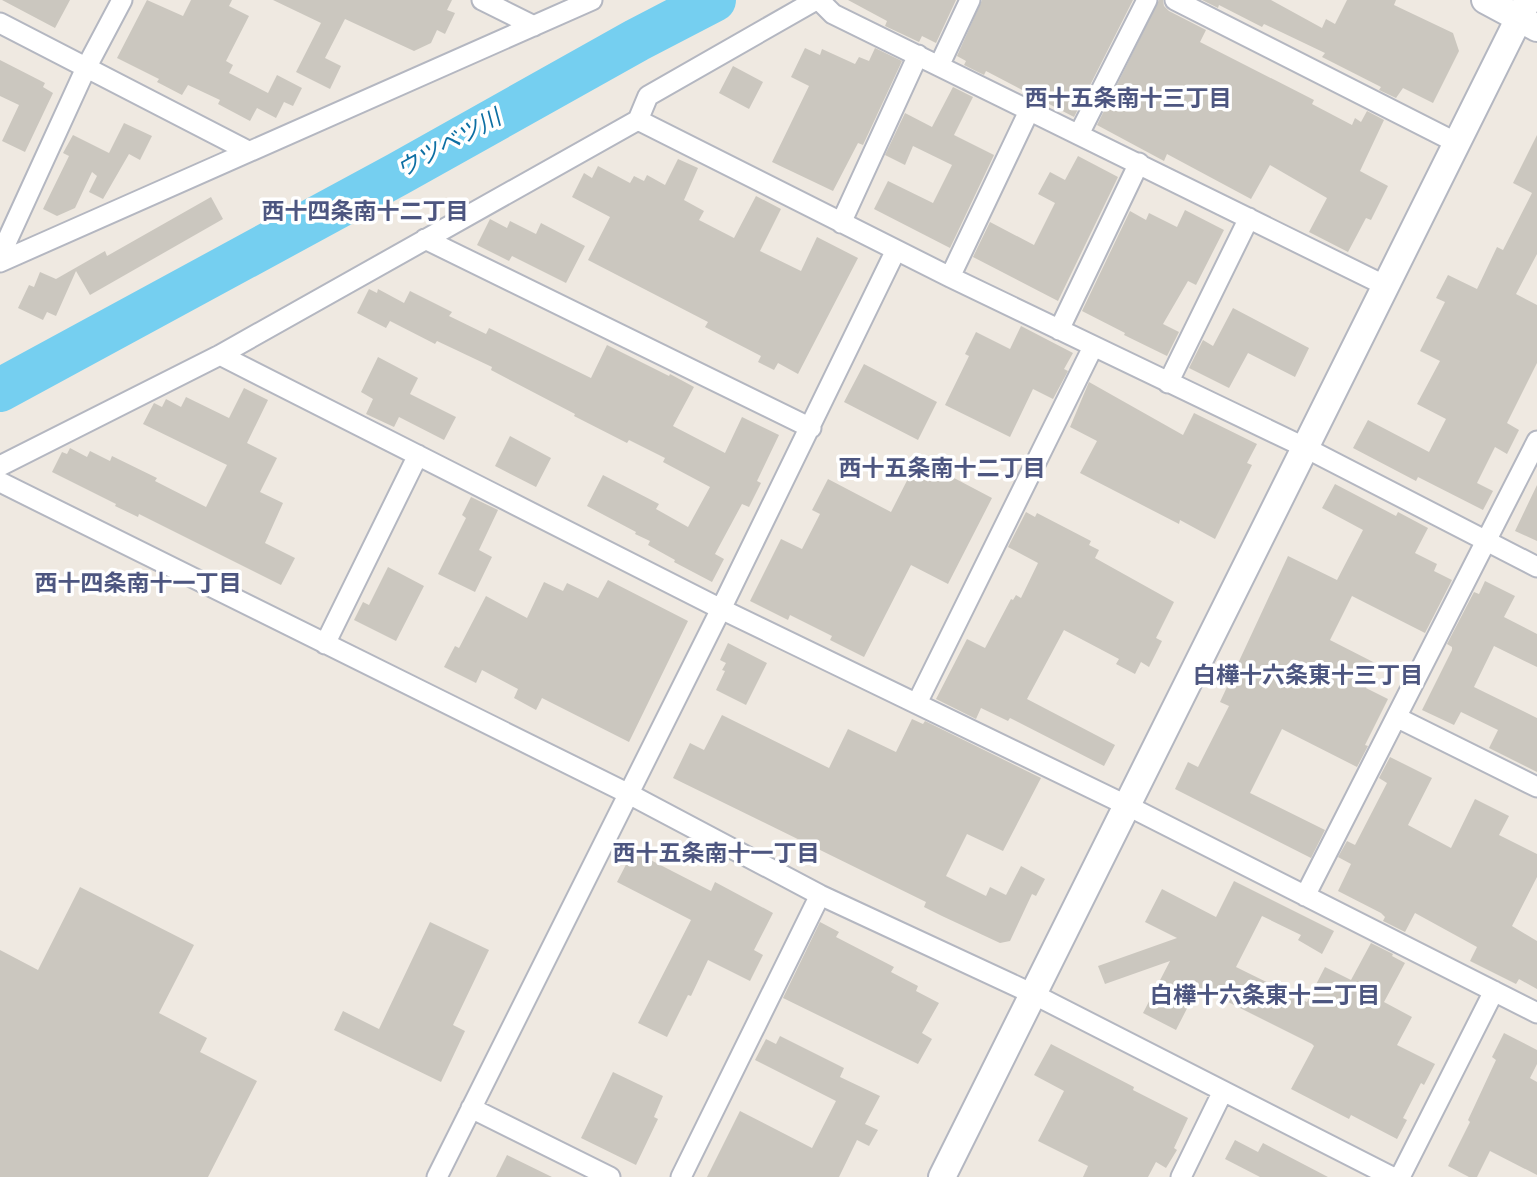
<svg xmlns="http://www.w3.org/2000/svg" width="1537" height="1177" font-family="'Sofia Sans Condensed','Noto Sans JP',sans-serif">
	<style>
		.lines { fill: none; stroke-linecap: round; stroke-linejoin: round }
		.river { stroke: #75cff0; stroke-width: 44 }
		.building { fill: #cbc7bf }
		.street-casing { stroke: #b4b7c1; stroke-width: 23 }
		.secondary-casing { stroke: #b4b7c1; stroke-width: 30 }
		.street { stroke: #fff; stroke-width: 19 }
		.secondary { stroke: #fff; stroke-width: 26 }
		.labels { text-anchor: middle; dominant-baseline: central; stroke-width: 7; stroke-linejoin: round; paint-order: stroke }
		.neighbourhood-label { font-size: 23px; font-weight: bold; fill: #4d5680; stroke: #fff }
		.water-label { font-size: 23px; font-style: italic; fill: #0d6fa3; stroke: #fff }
	</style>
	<rect width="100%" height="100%" fill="#efe9e1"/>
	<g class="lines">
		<path class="river" d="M0,390l398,-216 239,-134 77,-40"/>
	</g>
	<path class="building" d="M2,0h68l-15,28z
		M147,0l36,16 8,-16h41l-3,6 20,10 -23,45 7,4 -4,8 39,20 9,-18 25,13 -9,18 -9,-4 -8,16 -19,-10 -7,13 -32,-17 2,-4 -32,-15 -6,10 -25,-13 2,-3 -42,-21z
		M273,0h179l-5,10 8,3 -10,21 -8,-4 -6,13 -17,8 -69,-32 -20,39 16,8 -11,23 -34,-17 25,-49z
		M848,0h108l-20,43 -14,-7 -3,6 -34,-16 2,-5z
		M982,0h151l-59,117 -88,-46 -2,4 -20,-10 2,-4 -9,-5z
		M1159,0h4l1,6 5,5 37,19 -6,12 114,58 -2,4 40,21 3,-7 6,4 6,-11 17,9 -24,51 28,15 -17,34 -5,-2 -18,34 -39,-20 18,-34 -57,-33 -19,34 -84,-45 -3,7 -67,-36z
		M1202,0h69l51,28 4,-9 9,5 12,-24h49l-2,5 59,28 6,18 -26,52 -30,-15 -7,10 -17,-8 2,-3 -59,-30 3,-4 -61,-29 -2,3 -43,-22 -1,3z
		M805,48l15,7 2,-6 33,15 4,-7 10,4 6,-13 27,13 -39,84 -5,-2 -25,48 -61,-29 37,-76 -18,-9z
		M0,60l45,23 -2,4 10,6 -28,59 -23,-11 17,-36 -19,-9z
		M733,66l30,16 -14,27 -30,-16z
		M953,87l20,10 -19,38 40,20 -44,93 -76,-39 14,-28 45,22 19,-38 -39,-19 -8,19 -20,-10 20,-42 27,14z
		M124,123l28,13 -12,24 -11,-6 -26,45 -14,-7 8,-16 -5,-4 -17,36 -18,8 -14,-7 26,-53 -6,-3 10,-18 36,18z
		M1537,135v119l-21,40 21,11v58l-30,60 12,7 -12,24 -12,-7 -18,36 16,8 -10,19 -65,-33 -2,4 -63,-33 15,-28 61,32 17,-33 -29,-15 23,-43 -20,-10 25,-49 -9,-4 12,-23 29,14 20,-42 6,3 29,-57 -19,-10z
		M1078,156l40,21 -60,124 -85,-44 17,-35 44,23 21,-42 -17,-9 12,-22 15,8z
		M678,159l20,9 -14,32 20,11 -5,9 35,18 22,-42 25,13 -21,42 41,20 16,-34 41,21 -60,116 -20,-11 -4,7 -16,-8 3,-6 -56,-29 3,-5 -120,-62 22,-43 -38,-20 12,-24 8,5 6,-12 32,17 4,-7 10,5 3,-6 18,10z
		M211,197l12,22 -133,76 -14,-24 -20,45 -9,-4 -4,8 -25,-12 11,-23 5,2 6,-15 16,7 49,-28 2,5z
		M1185,210l39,20 -28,55 -8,-4 -25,43 16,8 -12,24 -43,-21 1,-2 -43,-22 48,-100 16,9 3,-7 28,14z
		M490,219l17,9 3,-7 26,13 5,-11 44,23 -19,37 -54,-27 -3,5 -32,-16z
		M369,289l8,4 1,-4 26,14 6,-12 42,21 -3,4 37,18 3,-6 102,50 16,-33 62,31 1,-2 24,13 -21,39 52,27 17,-36 37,18 -22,46 4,2 -12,24 -7,-3 -27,50 9,5 -12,23 -38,-20 1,-2 -27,-15 2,-4 -15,-7 1,-2 -49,-26 16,-31 56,29 -3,5 32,18 22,-40 -47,-25 2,-4 -36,-18 -2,3 -53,-27 1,-2 -84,-44 1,-3 -55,-26 -2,3 -45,-23 -4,7 -29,-15z
		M1233,308l76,40 -14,29 -47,-24 -19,35 -40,-20 14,-28 10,6z
		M1021,326l52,27 -9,16 4,2 -15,28 -20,-10 -23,48 -65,-32 24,-49 -4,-2 11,-22 34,17z
		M378,357l40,21 -8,16 46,23 -12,23 -45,-23 -5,10 -28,-13 7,-15 -12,-7z
		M864,364l73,38 -19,38 -74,-38z
		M1089,382l94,53 11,-22 63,31 -10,19 5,2 -37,74 -35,-19 -1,4 -99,-51 17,-32 -27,-14z
		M244,388l24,12 -21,43 30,15 -17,34 23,11 -18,40 30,15 -14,27 -142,-71 -1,3 -23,-11 1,-2 -64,-32 10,-20 5,2 3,-6 17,9 3,-6 20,10 2,-5 45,22 -2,3 51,26 21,-42 -84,-41 11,-21 8,4 4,-8 15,8 5,-10 43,21z
		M510,436l41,22 -15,29 -41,-21z
		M918,459l74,39 -44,86 -37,-19 -47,92 -34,-17 2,-4 -42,-21 -2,5 -38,-19 31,-62 21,10 18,-35 -8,-4 16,-31 63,33z
		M1335,484l61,32 2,-4 30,16 -13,25 22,11 -3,7 18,9 -27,53 -73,-37 -22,44 47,24 -11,24 22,11 -23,46 3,1 -11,21 -75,-38 -32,64 75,37 -14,28 -136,-69 13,-27 10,5 31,-61 -9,-4 68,-146 49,24 26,-50 -41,-22z
		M1537,485v56l-22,-10z
		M471,497l27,13 -19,40 13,7 -17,35 -37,-18 28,-56 -4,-3z
		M1026,512l9,5 2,-4 54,28 -2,4 10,5 -4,8 79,44 -18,36 6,3 -13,26 -8,-5 -6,12 -19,-10 3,-5 -55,-29 -37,69 88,46 -11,21 -94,-48 -2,3 -27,-13 -5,11 -40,-20 31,-60 18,9 26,-49 2,1 3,-5 5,3 17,-35 -30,-16z
		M388,567l36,19 -28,55 -42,-21 9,-18 6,3z
		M608,580l80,41 -59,121 -87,-44 -6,12 -22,-12 4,-9 -36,-19 -6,13 -32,-16 11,-21 4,2 27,-52 41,22 17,-36 19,9 4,-8 31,15z
		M1485,581l30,15 -11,21 33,17v33l-43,-21 -20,41 63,31v54l-48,-24 9,-18 -37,-18 -7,13 -32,-15 30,-60v-3l-5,-3 27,-52 5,2z
		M728,643l39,20 -21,42 -30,-15 9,-19 -3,-1 4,-7 -6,-3z
		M722,715l107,53 19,-39 48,23 16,-33 11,5 2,-3 116,57 -38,73 -36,-17 -21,42 40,20 4,-9 16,8 15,-29 24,13 -9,17 -4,-2 -22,47 -10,2 -58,-27 -18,-9 2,-5 -253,-124 17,-35 14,7z
		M1390,757l42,21 -24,47 43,23 24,-49 34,17 -10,19 38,19v23l-25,49 25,15v48l-18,-10 -3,5 -46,-23 7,-14 -62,-34 -10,19 -22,-11 2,-4 -4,-4 -43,-22 13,-27 -13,-7 9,-16 8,4 32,-62 -8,-5z
		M633,851l78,40 4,-9 58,31 -19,37 9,5 -13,26 -42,-21 -17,36 -3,-1 -21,42 -29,-14 53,-103 -74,-38z
		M1234,881l100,50 -12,23 -24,-14 3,-5 -39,-19 -26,51 71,35 18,-35 26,13 20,-37 22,11 -1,2 13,7 -21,39 28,15 -15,28 38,19 -11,21 -3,-2 -18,35 4,2 -10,19 -46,-24 -2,4 -58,-30 23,-43 -2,-2 -114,-57 -22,43 -33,-17 27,-52 -65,23 -7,-18 79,-28 -32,-16 17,-33 54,28z
		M80,887l114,58 -35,68 48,25 -7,14 57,29 -49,96h-208v-227l38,20z
		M430,922l59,28 -36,75 12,6 -24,51 -107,-52 9,-19 36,18z
		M820,922l19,10 -3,5 58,30 -3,5 27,14 -2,5 23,12 -17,30 10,6 -14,25 -135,-66z
		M1504,1033l33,17v14l-7,14 7,4v93l-47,-24 -13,26h-8l-21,-11 22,-44 -2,-2 28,-60 -4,-3z
		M780,1036l64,32 -4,9 40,19 -15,28 13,6 -9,16 -12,-6 -18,37h-132l33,-66 72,37 24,-47 -81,-41 11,-21 10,5z
		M1051,1044l83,43 -1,3 55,28 -14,30 3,2 -11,18 -10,-6 -8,15h-65l5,-11 -50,-25 26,-50 -30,-16z
		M613,1072l50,24 -9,21 4,2 -22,46 -55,-27z
		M1235,1140l23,12 5,-9 65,34h-68l-35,-18z
		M507,1155l45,22h-56z"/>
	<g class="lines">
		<g class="street-casing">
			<path id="street" d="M482,0l52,26
				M819,0l14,14 553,272
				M1175,0l282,143
				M0,23l248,128
				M939,66l31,-66
				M638,120l312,157 354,170 233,120
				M1079,134l68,-134
				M841,223l77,-168
				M425,239l386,189
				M0,256l86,-188 36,-68
				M0,262l592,-262
				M950,277l80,-168
				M1059,330l80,-167
				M220,355l501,254 405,196 411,208
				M1168,383l81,-165
				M0,466l220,-111 418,-235 10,-24 168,-96
				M0,482l629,312 191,101 213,99 359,183
				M325,644l93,-189
				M917,703l176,-356
				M1398,718l139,69
				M1305,896l232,-455
				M471,1108l139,69
				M437,1177l284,-568 175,-359
				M681,1177l139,-282
				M1181,1177l42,-86
				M1400,1177l94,-186"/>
		</g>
		<g class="secondary-casing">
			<path id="secondary" d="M1485,0l52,28
				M942,1177l586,-1177"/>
		</g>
		<use href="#street" class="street"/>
		<use href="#secondary" class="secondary"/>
	</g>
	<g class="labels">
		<g class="neighbourhood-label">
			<text x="1128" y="99">西十五条南十三丁目</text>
			<text x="365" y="212">西十四条南十二丁目</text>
			<text x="942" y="469">西十五条南十二丁目</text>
			<text x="138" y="584">西十四条南十一丁目</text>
			<text x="1308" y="676">白樺十六条東十三丁目</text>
			<text x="716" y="854">西十五条南十一丁目</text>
			<text x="1265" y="996">白樺十六条東十二丁目</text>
		</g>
		<g class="water-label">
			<text transform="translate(449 144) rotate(-29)">ウツベツ川</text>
		</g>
	</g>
</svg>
